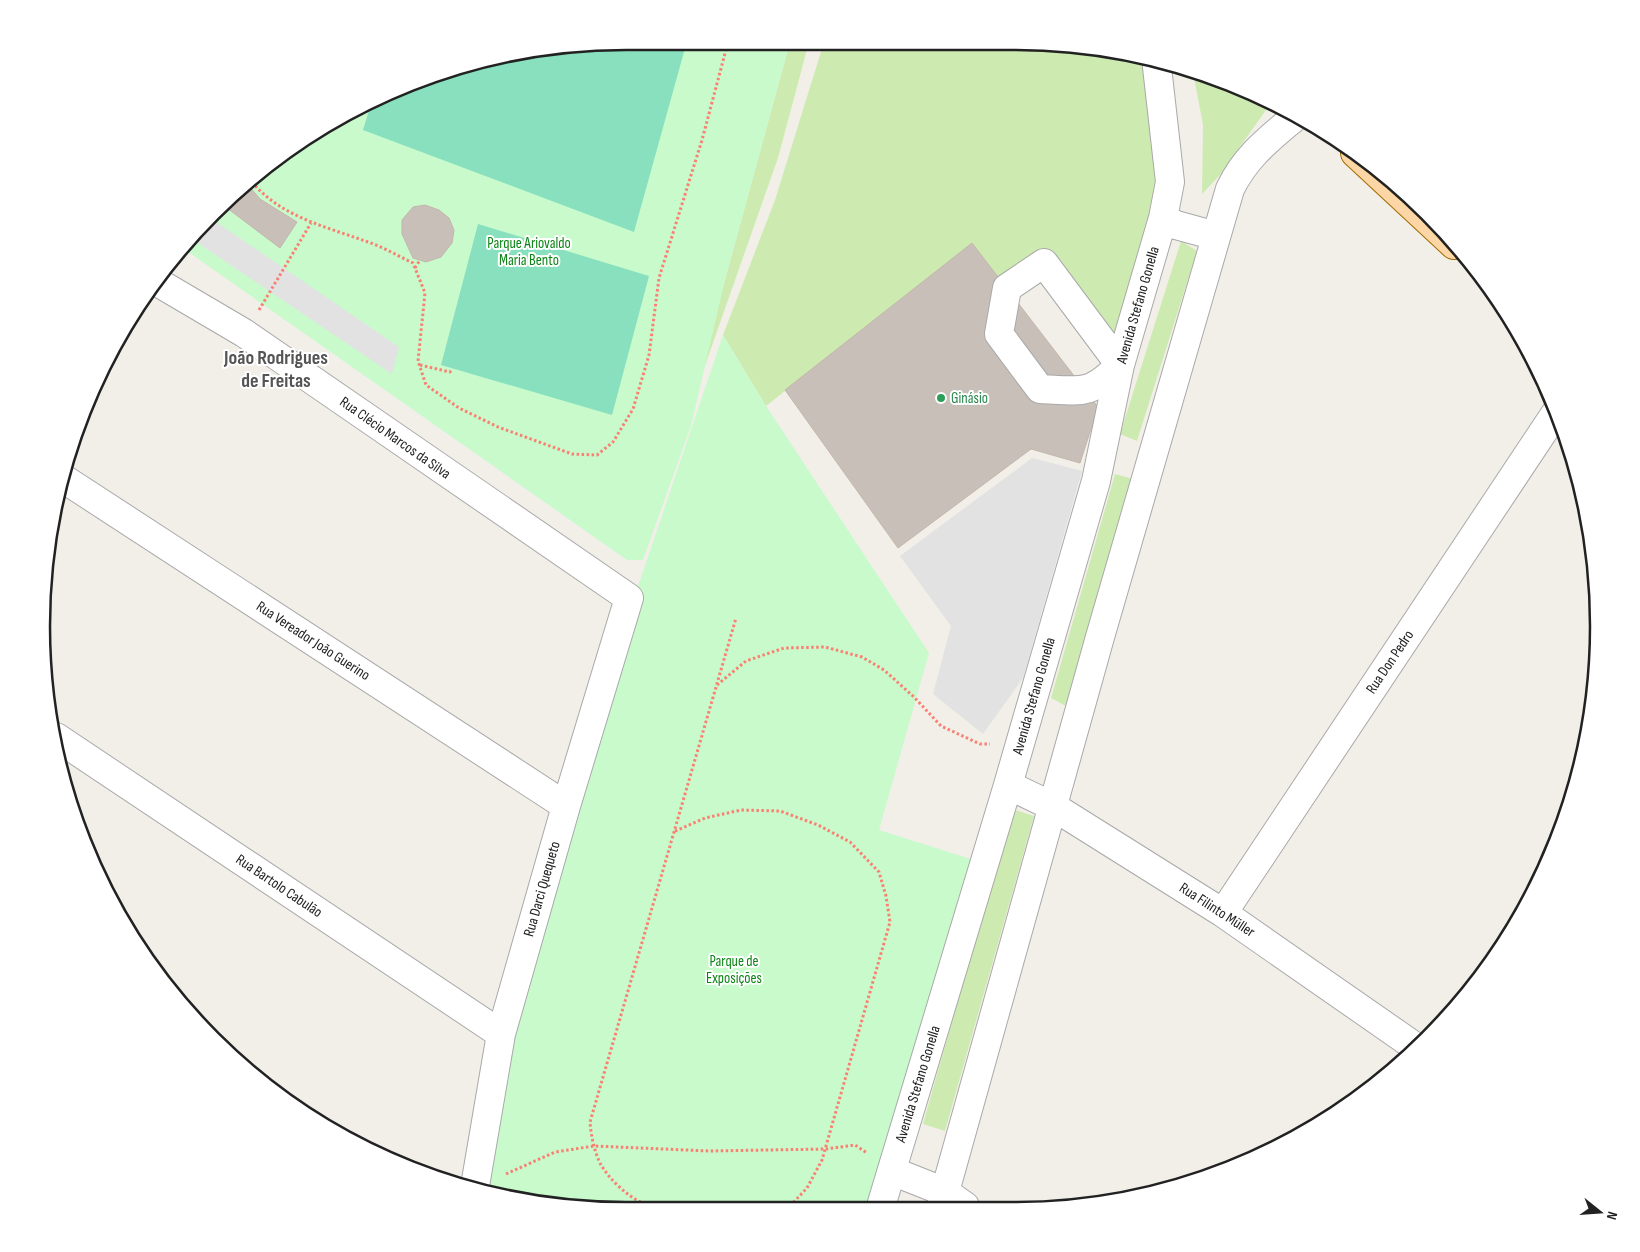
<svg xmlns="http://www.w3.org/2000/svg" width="1640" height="1252" font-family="'Sofia Sans Condensed',sans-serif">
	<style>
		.grass { fill: #cdebb0 }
		.park { fill: #c8facc }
		.pitch { fill: #88e0be }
		.parking { fill: #e2e2e2 }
		.building { fill: #c7bfb8; stroke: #c4b6ab }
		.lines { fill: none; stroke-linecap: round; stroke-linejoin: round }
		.minor-casing { stroke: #a9a9a9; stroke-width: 30 }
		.major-casing { stroke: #a06b00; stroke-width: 30 }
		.path { stroke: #fa8072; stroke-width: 3; stroke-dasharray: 2.5 2.5; stroke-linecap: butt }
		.minor { stroke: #fff; stroke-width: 28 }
		.major { stroke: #fcd6a4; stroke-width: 28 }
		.leisure-dot { fill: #2e9e5b; stroke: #fff; stroke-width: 2 }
		.labels { text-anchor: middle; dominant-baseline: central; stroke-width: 4; stroke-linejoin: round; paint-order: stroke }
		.park-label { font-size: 15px; fill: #0c8416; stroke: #fff }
		.street-label { font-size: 15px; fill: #222; stroke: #fff }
		.leisure-label { font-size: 15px; fill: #27864d; stroke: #fff; text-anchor: start }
		.district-label { font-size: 20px; font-weight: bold; fill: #555; stroke: #fff }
		.rim { fill: none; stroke: #222; stroke-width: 2.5 }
	</style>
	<rect width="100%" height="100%" fill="#f2efe9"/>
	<path class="grass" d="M790,42h19l-31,116 -89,253z
		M824,42h228l93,16 12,31 12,87 -54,183 -71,-95 -37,24 -35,-45 -206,163 -43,-71 52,-135z
		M1193,72l78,31 -52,73 -17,18 1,-69z
		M1181,241l16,10 -60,190 -17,-7z
		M1115,474l18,5 -67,227 -15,-8z
		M1012,809l22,7 -89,315 -22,-7z"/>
	<path class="park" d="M626,41l164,1 -66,242 -33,142 -48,134h-16l-443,-311 28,-36 121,-93 141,-59z
		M723,335l43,71 163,247 -50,177 95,30 -100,346h-308l-90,-24 109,-439z"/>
	<path class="pitch" d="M626,41h61l-53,191 -271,-102 8,-26 103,-43z
		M478,224l171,52 -37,139 -171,-50z"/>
	<path class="parking" d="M209,217l190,130 -7,27 -200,-135z
		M1032,458l50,13 -59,207 -40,56 -50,-40 18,-68 -51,-70z"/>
	<path class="building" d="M248,185l12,14 37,23 -17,26 -57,-43z
		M425,205l14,5 10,8 5,12 -2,13 -11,14 -15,5 -13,-4 -11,-24v-14l11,-13z
		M972,243l126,164 -18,56 -49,-14 -133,99 -113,-158z"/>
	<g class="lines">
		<g class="minor-casing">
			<path id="minor" d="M1163,218l13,7 40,11
				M1044,263l76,102c-30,31 -38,26 -80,24l-41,-55 8,-46z
				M159,283l85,50 385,265 -63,208 -65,228 -26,152
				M61,477l505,329
				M56,737l445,297
				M1008,785l46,22 169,106 194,135
				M1223,913l334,-502
				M892,1171l53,21 20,14
				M881,1206l127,-421 88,-304 24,-116 43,-147 7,-36 -13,-115 2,-7
				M941,1206l159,-569 130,-448c16,-33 38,-49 66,-73"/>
		</g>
		<g class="major-casing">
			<path id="major" d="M1355,153l99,92"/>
		</g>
		<path class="path" d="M252,182c29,35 75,45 116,60 15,5 30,14 45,21l12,30 -7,68 8,24 33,23 39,19 74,27 25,1 16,-13 20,-33 16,-54 10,-77 43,-138 26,-98
			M415,268l5,-8
			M259,310l52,-87
			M420,365l30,7 2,-3
			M717,685l29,-24 38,-13 41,-1 37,10 22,13 30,27 27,29 39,18h10
			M675,831l30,-13 36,-8 39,1 38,14 32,17 29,30 7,24 4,26 -68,238 -15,28 -17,18
			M506,1174l49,-22 39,-6 115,5 117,-2 29,-4 12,8
			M650,1206c-18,-5 -41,-26 -50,-43 -6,-13 -9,-27 -10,-41l146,-504"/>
		<use href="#minor" class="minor"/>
		<use href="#major" class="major"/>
	</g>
	<circle class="leisure-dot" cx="941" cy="398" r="5"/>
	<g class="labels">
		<g class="park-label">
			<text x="529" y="243">Parque Ariovaldo<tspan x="529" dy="17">Maria Bento</tspan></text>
			<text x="734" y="961">Parque de<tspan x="734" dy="17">Exposições</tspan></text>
		</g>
		<g class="street-label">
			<text transform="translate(1138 305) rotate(-74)">Avenida Stefano Gonella</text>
			<text transform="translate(395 438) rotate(35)">Rua Clécio Marcos da Silva</text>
			<text transform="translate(313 641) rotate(33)">Rua Vereador João Guerino</text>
			<text transform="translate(1390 662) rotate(-56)">Rua Don Pedro</text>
			<text transform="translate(1034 696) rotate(-74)">Avenida Stefano Gonella</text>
			<text transform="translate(279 886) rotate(34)">Rua Bartolo Cabulão</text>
			<text transform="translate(542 889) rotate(-74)">Rua Darci Quequeto</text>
			<text transform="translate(1217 910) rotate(33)">Rua Filinto Müller</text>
			<text transform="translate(918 1084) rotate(-73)">Avenida Stefano Gonella</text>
		</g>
		<g class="leisure-label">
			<text x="951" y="398">Ginásio</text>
		</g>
		<g class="district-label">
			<text x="276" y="358">João Rodrigues<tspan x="276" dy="23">de Freitas</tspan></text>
		</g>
	</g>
	<path d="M0 0H1640V1252H0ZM626 50H1014A576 576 0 0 1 1590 626V626A576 576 0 0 1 1014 1202H626A576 576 0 0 1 50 626V626A576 576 0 0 1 626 50Z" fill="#fff" fill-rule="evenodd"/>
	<path class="rim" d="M626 50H1014A576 576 0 0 1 1590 626V626A576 576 0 0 1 1014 1202H626A576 576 0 0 1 50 626V626A576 576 0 0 1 626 50Z"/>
	<g transform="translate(1600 1212) rotate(107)" stroke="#ffffff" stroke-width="4" paint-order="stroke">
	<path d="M0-4L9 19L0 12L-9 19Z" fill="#222222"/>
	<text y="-8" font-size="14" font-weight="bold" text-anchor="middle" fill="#222222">N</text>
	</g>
</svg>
